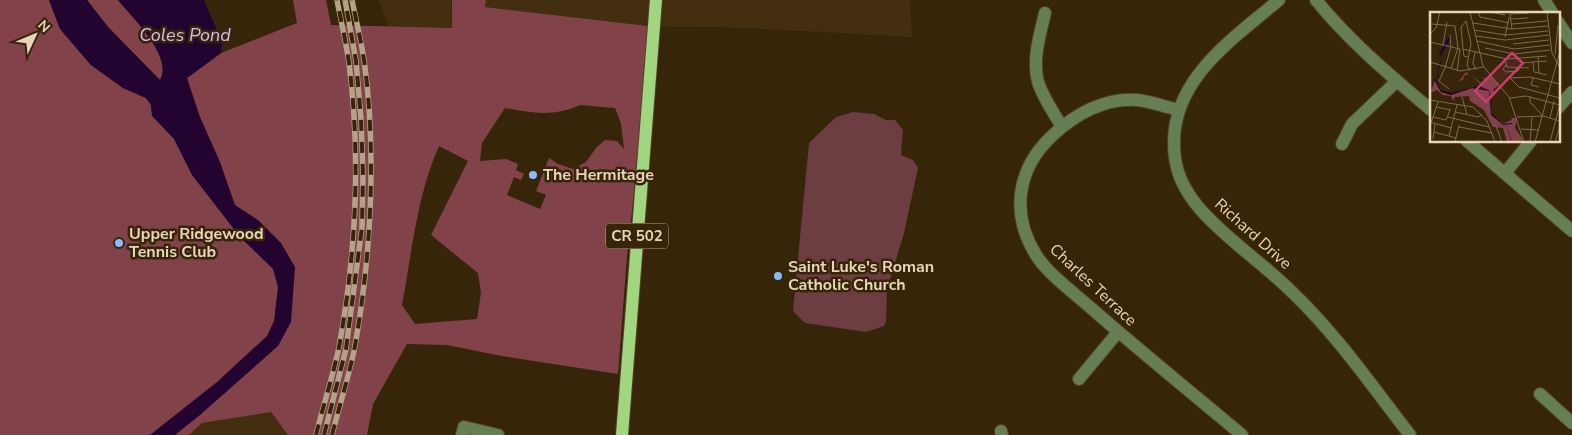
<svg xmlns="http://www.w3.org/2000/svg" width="1572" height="435" font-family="'Nunito Sans',sans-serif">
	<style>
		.built { fill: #432e0f }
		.green { fill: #6c3d41 }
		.forest { fill: #824249; fill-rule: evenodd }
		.water { fill: #230330 }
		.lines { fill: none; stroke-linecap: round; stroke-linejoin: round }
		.minor-casing { stroke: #534126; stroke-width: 14 }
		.major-casing { stroke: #534126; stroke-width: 14 }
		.minor { stroke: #657e56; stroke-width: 12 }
		.major { stroke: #a1d580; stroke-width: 12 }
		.rail-casing { stroke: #b5a288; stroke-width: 5.5 }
		.rail { stroke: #37250a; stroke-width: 4; stroke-dasharray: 11; stroke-linecap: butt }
		.poi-dot { fill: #87bbfb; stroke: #37250a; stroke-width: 2 }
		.labels { text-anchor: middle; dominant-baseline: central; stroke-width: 5; stroke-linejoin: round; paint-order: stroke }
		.shield { fill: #37250a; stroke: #b4a087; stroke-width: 1 }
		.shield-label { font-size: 15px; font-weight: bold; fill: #e9d5bc }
		.poi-label { font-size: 16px; font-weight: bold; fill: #e9d5bc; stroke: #37250a; text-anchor: start }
		.street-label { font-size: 16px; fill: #e9d5bc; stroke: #37250a }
		.water-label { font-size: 18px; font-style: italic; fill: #e1b8f5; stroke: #37250a }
		.inset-river { fill: none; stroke: #230330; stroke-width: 2.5 }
		.inset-road { fill: none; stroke: #7e6b51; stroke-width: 1 }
		.view { fill: #ca3e6e; fill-opacity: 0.15; stroke: #ca3e6e; stroke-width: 2.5 }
		.inset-edge { fill: none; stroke: #e9d5bc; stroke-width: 2.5 }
	</style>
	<rect width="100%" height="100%" fill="#37250a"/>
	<path class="built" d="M379,0h72l1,28h-63z
		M486,0h424l2,37 -166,-9 -98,-2 -163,-19z
		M271,412l17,23h-99l13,-12z"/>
	<path class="green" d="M853,112l21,2 12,6h9l8,10 -2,25 12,5 5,8 -14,65 -17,57 -1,32 -2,4 -18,6 -61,-9 -12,-12 16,-168 27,-26z"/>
	<path class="forest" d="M0,0h49l11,29 31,36 32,23 23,10 5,7 1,10 35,-37 34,-25 76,-30 -4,-23h33l5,25 121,3v-28h34l-1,7 163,19 -8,112 -13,118 -9,118 -116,-18 -55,-11 -40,-1 -34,60 -6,31h-79l-17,-23 -69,11 -13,12h-189zM580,105l35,3 6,16 3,25 -7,-8 -12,-1 -9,8 -10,14 -13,7 -15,-5 -9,-6 -13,33 10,4 -6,14 -33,-14 7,-18 7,3 3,-6 -8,-4 2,-6 -12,-5 -26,2 2,-18 23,-35c27,5 49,9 75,-3zM439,146l29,15 -37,74 47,38 3,20 -4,26 -62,5 -13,-19c10,-53 15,-110 37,-159z
		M87,0h31c14,18 55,55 42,80l-2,-1 -50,-52z"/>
	<path class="water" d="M49,0h38l21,27 52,53c14,-23 -28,-63 -42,-80h86l18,42 -1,11 -34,25 13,39 20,45 15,43 23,15 23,23 14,24 -4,55 -13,24 -78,69 -25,20h-25l67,-53 50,-46 7,-15 4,-34 -5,-18 -33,-32 -48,-62 -18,-36 -22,-23 -1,-11 -5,-7 -23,-10 -32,-23 -31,-36z"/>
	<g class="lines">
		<g class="minor-casing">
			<path id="minor" d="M1279,0c-45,38 -106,78 -105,144 0,26 9,45 26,65 27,31 63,54 92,83 45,43 80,94 118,143
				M1316,0c34,42 74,75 115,110
				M1544,0l9,14
				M1045,13c-5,21 -13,47 -7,69 5,16 16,31 24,45
				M1558,22l14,21
				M1558,108l14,-16
				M1179,110c-13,-3 -27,-8 -41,-10 -32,-3 -63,14 -85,35 -36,33 -43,78 -17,120 12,19 38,38 55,53 49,43 101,85 151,127
				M1467,141l105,90
				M1342,144l10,-20 45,-43
				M1505,173l26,-32
				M1079,379l39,-47
				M1540,394l32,29
				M1001,431l1,4
				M462,435l2,-8 34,8"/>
		</g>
		<g class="major-casing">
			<path id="major" d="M622,435l34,-435"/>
		</g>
		<use href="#minor" class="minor"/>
		<use href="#major" class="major"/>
		<g class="rail-casing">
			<path id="rail" d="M316,435c7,-29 17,-59 23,-88 17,-93 22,-190 10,-284 -3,-21 -8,-42 -12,-63
				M324,435l22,-86 16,-122 1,-52 -2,-56 -5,-58 -11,-61
				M332,435c7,-28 16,-56 22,-84 17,-91 23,-200 10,-291 -3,-20 -8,-40 -12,-60"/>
		</g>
		<use href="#rail" class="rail"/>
	</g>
	<g class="poi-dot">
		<circle cx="533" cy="175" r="5"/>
		<circle cx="119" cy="243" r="5"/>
		<circle cx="778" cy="276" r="5"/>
	</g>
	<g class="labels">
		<rect class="shield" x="606" y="223.5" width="62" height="25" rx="4"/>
		<g class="shield-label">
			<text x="637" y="236">CR 502</text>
		</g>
		<g class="poi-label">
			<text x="543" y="175">The Hermitage</text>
			<text x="129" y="234">Upper Ridgewood<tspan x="129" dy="18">Tennis Club</tspan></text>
			<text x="788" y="267">Saint Luke's Roman<tspan x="788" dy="18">Catholic Church</tspan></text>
		</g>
		<g class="street-label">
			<text transform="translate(1253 234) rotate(42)">Richard Drive</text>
			<text transform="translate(1093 285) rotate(43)">Charles Terrace</text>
		</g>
		<g class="water-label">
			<text x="185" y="35">Coles Pond</text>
		</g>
	</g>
	<g transform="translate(1430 12)">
		<rect width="130" height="130" fill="#37250a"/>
		<path d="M36,60l17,12 3,-3 -4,-4 5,2 4,-3 8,9 -6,4 2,6 -5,1 2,19 12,9 2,-2 6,-2 -1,-2h6l-2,10 8,12 -11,2 -6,-20 5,20h-4l-4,-14 -10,-1 -9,-17 -14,-9 -1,-5 -14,1 -2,4 -2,-5 -8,-1 -6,-5 -7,3 5,-12 6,11 10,3 21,-7 9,2 1,-5 -13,-11 -5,2 -1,4 -4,1z" fill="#824249"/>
		<path d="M2,22l9,24v6l-3,7 1,5 -4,3 6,11 10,3 28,-7 10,4 1,3 2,21 11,10 9,-1 2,19 -2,-18 -9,1 -12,-10 -2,-24 -17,-3 -21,7 -10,-3 -7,-13 4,-3v-7l3,-10z" fill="#230330"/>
		<path class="inset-river" d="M10,43l9,-17"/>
		<path class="inset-road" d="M40,0l13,54 26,31 15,45M48,0l2,5 29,6M60,0l15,3M117,0l5,41 8,15M81,7l17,-1M36,9l5,22 -4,22 3,6M43,11l39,6 36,-3M2,12l23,2M82,12l35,-3M82,17l-2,-15 18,-1M44,18l32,5 42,-4M0,22l6,-6 4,-16M46,24l29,4 44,-5M75,25l4,-20M47,29l37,8 36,-4M0,30l30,7 -3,22M83,32l36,-4M13,33l4,-23M55,36l29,6 36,-4M33,37l-2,-22 5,-6M45,40l-2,11 3,7M125,43l3,-30M108,44l1,17M38,45l-4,-1 -1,-7 44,10 40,-3M75,47l2,8 22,1M0,50l30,9 23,-4M103,50l1,10 13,3M91,51l26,-2M76,53l-3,4 3,3 12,-1 2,-4M15,56l6,-21 -1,-12M15,56l-6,13 10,8M21,57l7,-21 -3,-22M79,65l10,10 41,11M80,66l20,-1 30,7M103,66l-2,7 8,2M100,84v6l13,14M32,85l5,18M80,86l16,-2 34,9M0,88l43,7 14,14 8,21M6,95l15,3M25,100l23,5 3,-2M3,105l13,3 4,-10M18,105l41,10M87,105l26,-1 17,5M120,106l4,-17M0,110l21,6M1,111l7,-21M66,114l6,16M29,115l33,6M91,117l18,1M4,120l22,6M19,124l8,-31M3,127l2,-15M25,130l4,-17M100,130l2,-25M105,130l25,-91M120,130l10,-38M125,130l5,-16"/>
		<path class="view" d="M82,41l11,10 -37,39 -11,-11z"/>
		<rect width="130" height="130" class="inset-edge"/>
	</g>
	<g transform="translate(35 35) rotate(46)" stroke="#37250a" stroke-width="4" paint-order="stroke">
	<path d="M0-4L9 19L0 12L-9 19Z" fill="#e9d5bc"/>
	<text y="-8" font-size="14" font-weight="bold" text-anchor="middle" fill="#e9d5bc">N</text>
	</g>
</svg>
